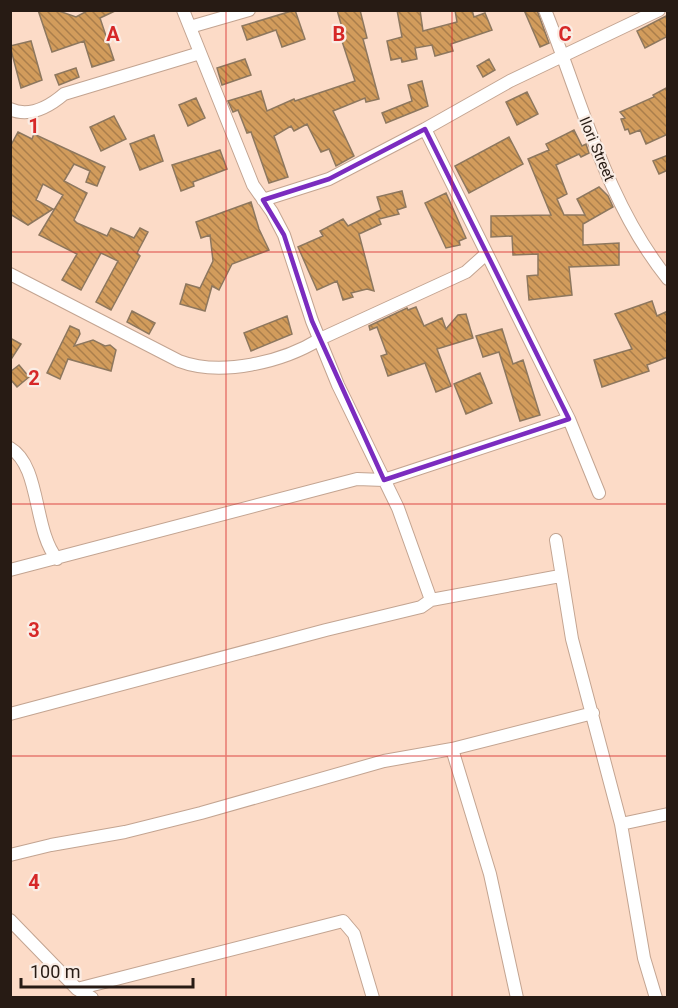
<svg xmlns="http://www.w3.org/2000/svg" width="678" height="1008" font-family="Roboto,sans-serif">
	<style>
		.building { fill: url(#building-back-hatch); stroke: #8d775e; stroke-width: 1.5 }
		.lines { fill: none; stroke-linecap: round; stroke-linejoin: round }
		.minor-casing { stroke: #c3a491; stroke-width: 14 }
		.minor { stroke: #fff; stroke-width: 12 }
		.marked { fill: none; stroke: #7b2cbf; stroke-width: 4.5; stroke-linejoin: round }
		.grid { fill: none; stroke: #d62828; stroke-width: 1.5; stroke-opacity: 0.55 }
		.labels { text-anchor: middle; dominant-baseline: central; stroke-width: 4.5; stroke-linejoin: round; paint-order: stroke }
		.street-label { font-size: 15px; fill: #271b14; stroke: #faede5 }
		.grid-label { font-size: 20px; text-anchor: middle; font-weight: bold; fill: #d62828; stroke: #faede5; stroke-width: 4.5; stroke-linejoin: round; paint-order: stroke }
	</style>
	<defs>
		<pattern id="building-back-hatch" width="6" height="6" patternUnits="userSpaceOnUse" patternTransform="scale(1.5)"><rect width="6" height="6" fill="#d29c5c"/><path d="M-1 5l2 2M0 0l6 6M5-1l2 2" fill="none" stroke="#aa7e4b"/></pattern>
	</defs>
	<rect width="100%" height="100%" fill="#fcdbc7"/>
	<path class="building" d="M38,10h18l20,7 13,-7h28l-17,8 14,42 -22,7 -8,-26 -32,11z
		M295,10l10,29 -23,8 -6,-17 -29,10 -5,-14z
		M337,10h23l7,28 -4,1 16,60 -13,3 -1,-4 -32,13 21,45 -18,10 -7,-17 -8,3 -14,-28 -13,7 -3,-5 -17,10 14,41 -19,6 -18,-51 -4,1 -9,-23 -5,2 -5,-11 33,-10 6,20 27,-12 1,2 60,-20 -16,-49 4,-1z
		M397,10h23l3,21 34,-9 -2,-12h17l2,7 11,-4 7,17 -41,14 2,7 -18,5 -3,-11 -17,3 2,11 -15,3 -1,-4 -10,2 -4,-19 15,-4z
		M524,10h13l12,33 -9,4z
		M668,15v21l-23,12 -8,-17z
		M31,41l11,39 -21,8 -11,-42z
		M245,59l6,16 -29,10 -5,-17z
		M489,59l6,11 -12,7 -6,-11z
		M76,68l3,9 -20,8 -4,-10z
		M422,81l6,25 -42,17 -4,-10 30,-12 -4,-16z
		M668,87v47l-22,10 -6,-14 -10,4 -2,-5 -3,1 -4,-11 4,-1 -5,-6 34,-15 -1,-2z
		M527,92l11,22 -21,11 -11,-23z
		M196,98l9,20 -17,8 -9,-21z
		M114,116l12,23 -25,12 -11,-24z
		M574,130l8,16 4,-2 3,9 -8,4 -2,-3 -23,11 11,29 -10,5 7,16h21l-8,-16 22,-12 9,9 5,11 -30,17v21l36,-2v22l-50,2 3,28 -43,5 -2,-24 11,-1v-21l-25,1 -1,-19 -21,1v-21l60,-1 -23,-56 21,-9 -3,-6z
		M18,132l14,7 2,-5 71,33 -8,19 -11,-4 4,-11 -16,-7 -10,17 23,12 -13,27 3,3 30,13 4,-8 23,10 6,-10 8,4 -11,21 3,3 -29,54 -15,-8 22,-41 -17,-8 -20,37 -19,-10 15,-26 -38,-19 24,-40 -20,-11 -7,16 17,9 -25,16 -18,-11v-67z
		M154,135l9,26 -23,9 -10,-26z
		M509,137l14,27 -54,29 -14,-27z
		M220,150l7,19 -34,13 1,4 -13,5 -9,-26z
		M668,155v15l-9,4 -6,-13z
		M402,191l4,16 -9,3 2,4 -20,5 2,5 -22,10 15,57 -7,-2 -16,4 2,4 -10,3 -6,-19 -20,9 -19,-43 25,-11 -3,-5 23,-12 5,7 33,-16 -4,-13z
		M446,193l20,45 -7,3 1,4 -14,3 -21,-45z
		M251,202l8,27 10,21 -37,14 -13,26 -7,-4 -7,25 -25,-7 6,-20 14,4 13,-27 -3,-26 -9,3 -5,-16z
		M652,301l5,15 11,-5v46l-21,8 2,6 -47,16 -8,-27 38,-11 -17,-35z
		M416,307l8,19 18,-8 4,11 12,-14 8,-1 7,24 -36,11 14,37 -15,6 -11,-29 -37,13 -7,-20 6,-2 -10,-27 -7,3 -1,-4 38,-18 1,2z
		M132,311l23,12 -6,11 -22,-12z
		M287,316l5,18 -41,17 -7,-18z
		M70,326l9,4 1,4 -6,12 19,-6 12,6 5,-1 6,5 -5,21 -43,-12 -8,20 -13,-6z
		M502,329l11,35 10,-4 17,55 -20,6 -21,-69 -16,5 -7,-21z
		M10,338l11,6 -11,17z
		M19,365l10,12 -12,10 -7,-8v-7z
		M480,373l12,30 -26,11 -12,-30z"/>
	<g class="lines">
		<g class="minor-casing">
			<path id="minor" d="M183,10l70,175 19,27 12,23 28,86 26,64 60,123 33,92
				M545,10c37,91 60,191 123,269
				M190,27l59,-17
				M10,109c20,9 40,-3 54,-15l136,-41
				M425,129l144,290 30,74
				M263,200l66,-21 96,-50 85,-48 149,-71
				M10,274l169,87c42,16 104,1 141,-22l146,-67 20,-18
				M10,448c31,18 23,82 47,111
				M556,540l16,99 49,185 23,134 12,40
				M10,570l347,-91 27,1 185,-61
				M10,714l316,-84 95,-23 10,-7 129,-24
				M452,749l38,125 27,124
				M621,824l47,-10
				M10,855l41,-10 74,-13 76,-19 183,-52 68,-12 141,-36
				M10,920l67,69 15,9
				M77,989l266,-68 11,13 19,64"/>
		</g>
		<use href="#minor" class="minor"/>
	</g>
	<path class="marked" d="M425,129l144,290 -185,61 -72,-159 -28,-86 -21,-35 66,-21z"/>
	<path class="grid" d="M226,10v988M452,10v988M10,252h658M10,504h658M10,756h658"/>
	<g class="labels">
		<g class="street-label">
			<text transform="translate(597 149) rotate(67)">Ilori Street</text>
		</g>
	</g>
	<g class="grid-label">
		<text x="113" y="41">A</text>
		<text x="339" y="41">B</text>
		<text x="565" y="41">C</text>
		<text x="34" y="133">1</text>
		<text x="34" y="385">2</text>
		<text x="34" y="637">3</text>
		<text x="34" y="889">4</text>
	</g>
	<rect width="678" height="1008" fill="none" stroke="#271b14" stroke-width="24"/>
	<path d="M21 978v9h172v-9" fill="none" stroke="#271b14" stroke-width="3"/>
	<text x="30" y="978" font-size="18" fill="#271b14" stroke="#faede5" stroke-width="4.5" paint-order="stroke">100 m</text>
</svg>
